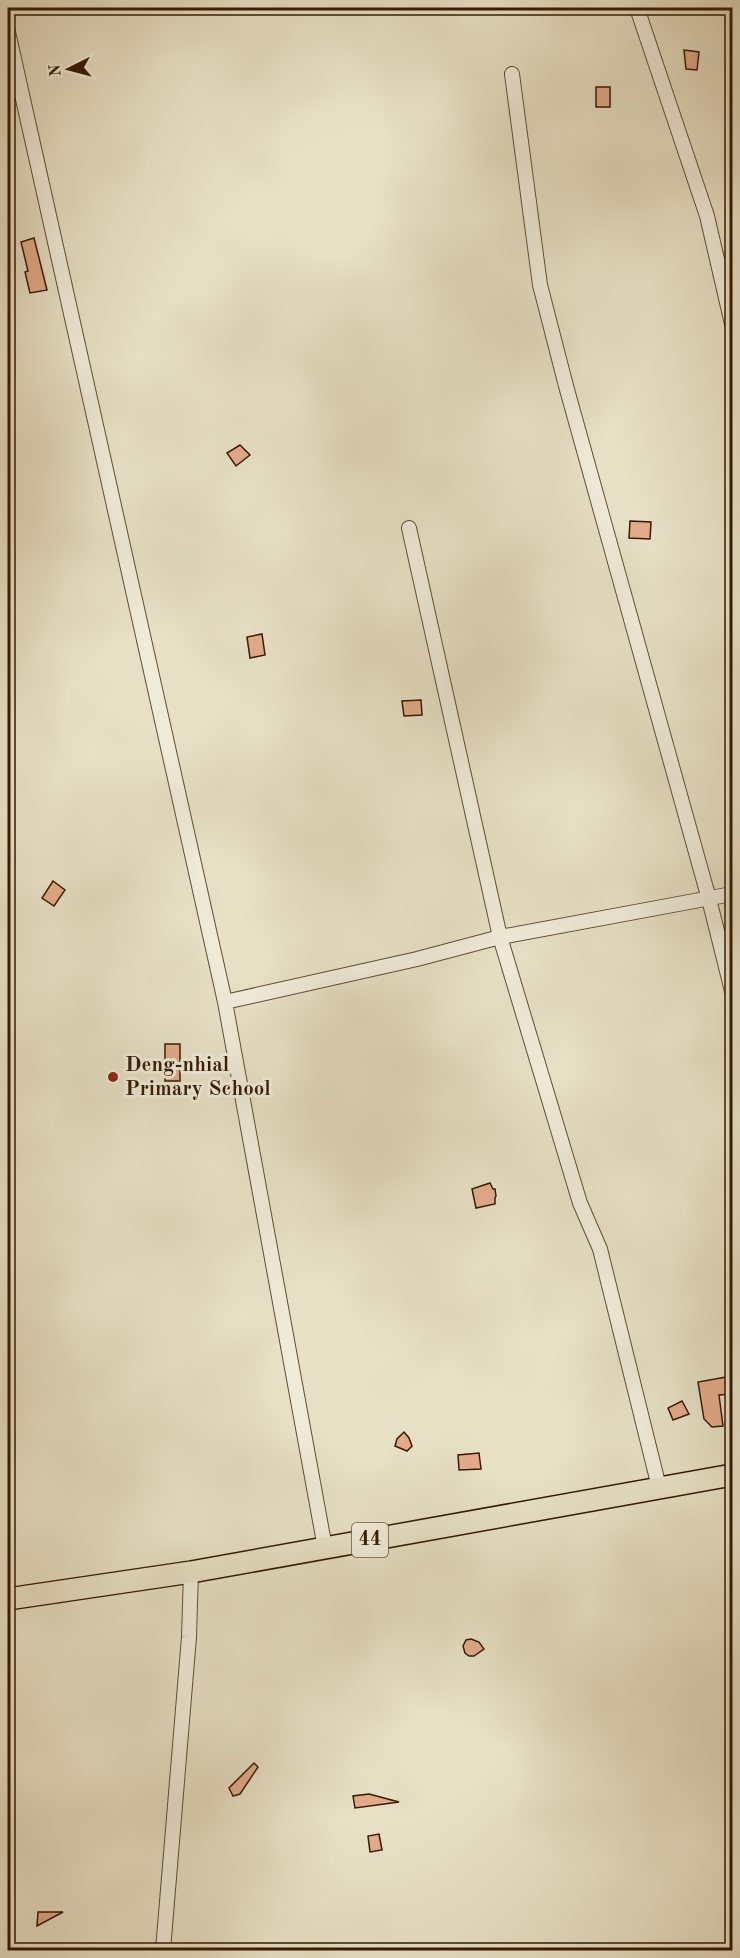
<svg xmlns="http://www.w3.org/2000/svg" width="740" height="1958" font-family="'Old Standard TT',serif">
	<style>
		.building { fill: #e4ab8a; stroke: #351a02; stroke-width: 1.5 }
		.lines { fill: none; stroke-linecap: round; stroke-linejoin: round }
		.street-casing { stroke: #624c33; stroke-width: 16 }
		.primary-casing { stroke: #351a02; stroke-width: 24 }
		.street { stroke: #efebd9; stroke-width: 14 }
		.primary { stroke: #e7e0c5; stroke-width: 21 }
		.poi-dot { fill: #8f2418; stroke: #efebd9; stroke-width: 2 }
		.labels { text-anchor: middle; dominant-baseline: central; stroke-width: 6; stroke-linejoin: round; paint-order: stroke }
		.shield { fill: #efebd9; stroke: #6d5942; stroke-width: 1.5 }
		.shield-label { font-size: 20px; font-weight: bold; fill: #351a02 }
		.poi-label { font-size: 21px; font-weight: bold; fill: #351a02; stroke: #efebd9; text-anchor: start }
	</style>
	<rect width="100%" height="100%" fill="#e7e0c5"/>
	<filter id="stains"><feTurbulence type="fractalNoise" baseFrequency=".00333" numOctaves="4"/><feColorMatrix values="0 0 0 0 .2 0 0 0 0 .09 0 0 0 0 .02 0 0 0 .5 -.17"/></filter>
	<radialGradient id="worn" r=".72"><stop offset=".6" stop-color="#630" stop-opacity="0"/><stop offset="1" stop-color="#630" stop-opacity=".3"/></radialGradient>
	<path class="building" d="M684,50l15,2 -2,18 -11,-1z
		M596,87h14v20h-14z
		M34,238l13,52 -17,3 -5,-21 3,-1 -7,-29z
		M240,445l10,10 -14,11 -9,-13z
		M630,521l21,1 -1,17 -21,-1z
		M262,634l3,21 -15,3 -3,-21z
		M421,700l1,15 -18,1 -2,-15z
		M53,881l12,9 -11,16 -12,-8z
		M165,1044h15v37h-15z
		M490,1183l3,6h2l1,7 -1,2v6l-19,4 -4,-19z
		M732,1376v18l-13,1 4,31 -11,1 -8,-8 -6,-37z
		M682,1401l7,13 -16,6 -5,-12z
		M404,1432l5,6 3,8 -5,5 -12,-5 2,-7z
		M479,1453l2,16 -22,1 -1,-15z
		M471,1639l8,3 5,7 -10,7h-5l-4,-3 -2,-7 3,-6z
		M254,1763l4,4 -18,27 -7,2 -4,-8z
		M369,1794l30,8 -44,6 -2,-12z
		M379,1834l3,16 -12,2 -2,-16z
		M38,1912h25l-26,14z"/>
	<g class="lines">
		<g class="street-casing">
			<path id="street" d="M637,8l70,208 25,108
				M8,32l217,970 100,546
				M512,74l28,211 26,101 143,513 23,92
				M409,528l91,409 80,266 20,46 59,238
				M225,1002l192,-43 83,-22 232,-43
				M163,1950l26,-313 2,-65"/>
		</g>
		<g class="primary-casing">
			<path id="primary" d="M8,1599l183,-27 541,-97"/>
		</g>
		<use href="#street" class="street"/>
		<use href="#primary" class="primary"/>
	</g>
	<circle class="poi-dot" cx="113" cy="1077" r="6"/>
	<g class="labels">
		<rect class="shield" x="352" y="1523" width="36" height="34" rx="4.5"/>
		<g class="shield-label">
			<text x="370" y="1540">44</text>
		</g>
		<g class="poi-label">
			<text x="125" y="1065">Deng-nhial<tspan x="125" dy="24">Primary School</tspan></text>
		</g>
	</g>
	<rect width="740" height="1958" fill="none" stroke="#e7e0c5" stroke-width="30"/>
	<rect x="9" y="9" width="722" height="1940" fill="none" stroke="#351a02" stroke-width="3"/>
	<rect x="15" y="15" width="710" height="1928" fill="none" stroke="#351a02" stroke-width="1.5"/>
	<g transform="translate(69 69) rotate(264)" stroke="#efebd9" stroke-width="4.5" paint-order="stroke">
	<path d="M0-4.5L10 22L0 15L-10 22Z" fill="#351a02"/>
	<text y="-9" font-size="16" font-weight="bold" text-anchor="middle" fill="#351a02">N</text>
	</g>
	<rect width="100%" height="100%" filter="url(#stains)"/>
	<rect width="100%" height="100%" fill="url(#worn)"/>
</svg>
